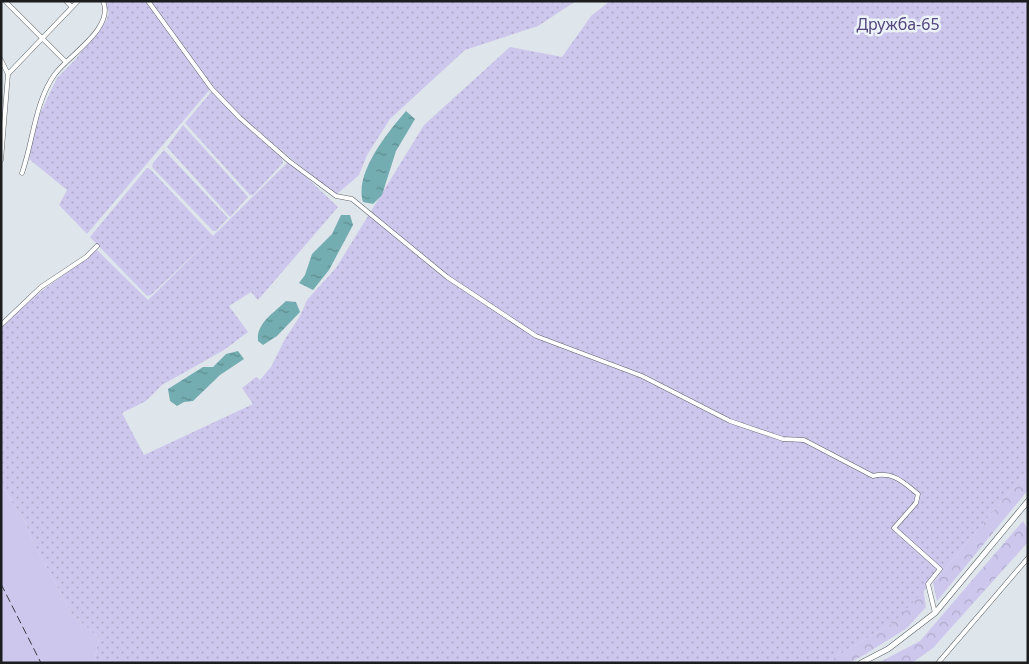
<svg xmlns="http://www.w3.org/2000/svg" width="1029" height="664" font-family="'Noto Sans',sans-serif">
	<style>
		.grass { fill: #cec7ed }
		.forest { fill: url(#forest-crowns) }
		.garden { fill: url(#garden-dots) }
		.water { fill: url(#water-ripples) }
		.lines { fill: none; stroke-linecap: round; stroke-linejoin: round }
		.minor-casing { stroke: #5d6368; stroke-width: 5 }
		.secondary-casing { stroke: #5d6368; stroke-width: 6 }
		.minor { stroke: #fff; stroke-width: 4 }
		.secondary { stroke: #fff; stroke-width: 5 }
		.rail { stroke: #383b3e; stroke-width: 1; stroke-dasharray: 8 4; stroke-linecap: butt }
		.labels { text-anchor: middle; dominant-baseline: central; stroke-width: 5; stroke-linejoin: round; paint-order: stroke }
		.park-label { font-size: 16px; fill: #54477e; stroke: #ebf2f8 }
	</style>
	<defs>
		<pattern id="forest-crowns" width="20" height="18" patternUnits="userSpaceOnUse" patternTransform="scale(1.25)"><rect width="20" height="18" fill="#cec7ed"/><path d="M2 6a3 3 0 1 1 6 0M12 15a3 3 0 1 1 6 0" fill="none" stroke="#b0aacb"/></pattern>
		<pattern id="garden-dots" width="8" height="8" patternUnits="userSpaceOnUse" patternTransform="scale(1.25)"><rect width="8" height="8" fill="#cec7ed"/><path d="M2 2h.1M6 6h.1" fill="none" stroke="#b0aacb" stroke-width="1.8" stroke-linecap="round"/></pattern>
		<pattern id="water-ripples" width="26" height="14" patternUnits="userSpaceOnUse" patternTransform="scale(1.25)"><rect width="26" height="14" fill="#73adb1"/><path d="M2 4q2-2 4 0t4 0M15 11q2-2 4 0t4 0" fill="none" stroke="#5e8c8f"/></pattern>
	</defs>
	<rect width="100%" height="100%" fill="#dee5eb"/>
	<path class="grass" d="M1,485l25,38 4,13 42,78 27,24 -5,25h-93z"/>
	<path class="forest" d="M1028,470v20l-91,111 -4,-18z
		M1023,521l5,9v12l-95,106 -21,15h-34l42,-22z
		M923,588l3,19 -19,21 -43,27 -15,8h-24l68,-40z"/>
	<path class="garden" d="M103,1h473l-38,25 -73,24 -75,69 -23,36 -8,20 -23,20 -96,-78 -28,-30 -125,147 -28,-29 8,-15 -38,-31 9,-41 19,-40 18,-18 31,-39 3,-9z
		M610,1h418v469l-85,101 -50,52 -68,40h-731l5,-25 -27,-24 -42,-78 -4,-13 -25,-38v-158l22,-22 74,-55 51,50 141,-139 49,46 -80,93 -7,-8 -22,14 19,26 -24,18 -62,35 -16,16 -24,12 22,42 109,-51 -11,-16 14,-11 4,3 11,-13 14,-28 15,-23 7,-16 29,-32 88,-143 86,-78 52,10 29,-41z
		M212,91l27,28 43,39 1,5 -30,32h-3l-65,-72z
		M183,125l65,72 -18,20 -63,-70z
		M164,150l64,68 -12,13h-3l-61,-64 1,-4z
		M147,168l3,1 63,67 -62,59 -4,1 -57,-59z"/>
	<path class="water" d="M406,111l9,8 -19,32 -14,44 -9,9 -10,-2c-9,-29 25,-70 43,-91z
		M341,215h9l3,10 -24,45 -16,20 -14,-7 6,-8 7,-21 20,-20z
		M286,301l10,1 4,10 -23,24 -14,9 -5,-4c-2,-18 16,-28 28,-40z
		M238,351l6,8 -24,16 -27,26 -9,1 -7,4 -7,-5 -2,-12 35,-22h10l13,-13z"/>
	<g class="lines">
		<g class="minor-casing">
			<path id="minor" d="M5,1l61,61
				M66,1l6,6
				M148,1l64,88 28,29 49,43 47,35 16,3 95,78 89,59 106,40 88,45 53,18 21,1 69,36c20,-5 30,6 45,18l-2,9 -22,25 46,41 -12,15 7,29
				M1,60l7,14
				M8,74l70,-73
				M1,160l7,-86
				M22,173c11,-31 13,-72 33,-99 14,-19 60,-46 48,-73
				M1,325l40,-38 45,-30 11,-11
				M938,663l90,-105"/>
		</g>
		<g class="secondary-casing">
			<path id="secondary" d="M861,663l27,-14 47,-36 93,-112"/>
		</g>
		<use href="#minor" class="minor"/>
		<use href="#secondary" class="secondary"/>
		<path class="rail" d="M1,584l40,79"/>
	</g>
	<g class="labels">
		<g class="park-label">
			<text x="898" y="24">Дружба-65</text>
		</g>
	</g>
	<rect width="1029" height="664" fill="none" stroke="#1b1d1f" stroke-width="5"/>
</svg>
